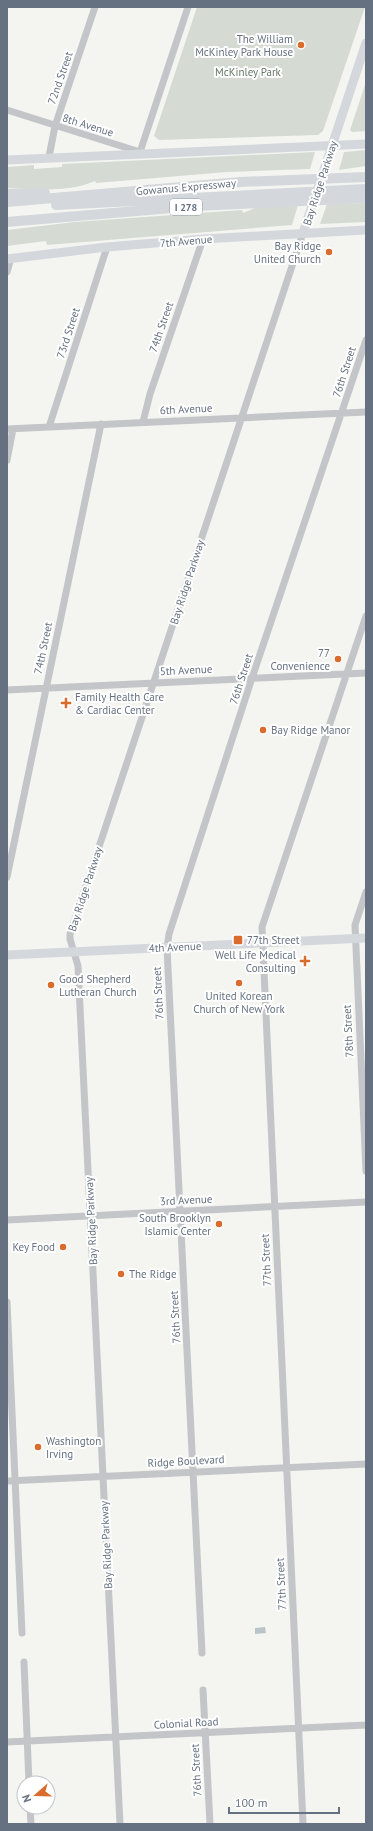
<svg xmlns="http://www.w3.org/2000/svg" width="373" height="1831" font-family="'PT Sans',sans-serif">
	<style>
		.green { fill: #d5dbd2 }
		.water { fill: #bac3c8 }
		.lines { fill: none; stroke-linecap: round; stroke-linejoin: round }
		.minor { stroke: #c3c5c9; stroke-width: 7 }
		.major { stroke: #d4d8dc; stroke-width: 9 }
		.highway { stroke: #d4d8dc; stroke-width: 10 }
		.poi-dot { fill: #d96b2c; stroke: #fff; stroke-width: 1.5 }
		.labels { text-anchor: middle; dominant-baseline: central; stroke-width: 4; stroke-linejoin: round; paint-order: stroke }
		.shield { fill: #fff; stroke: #939ca7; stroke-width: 1 }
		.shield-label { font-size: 10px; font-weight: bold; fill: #657181 }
		.poi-label { font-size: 11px; fill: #657181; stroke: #fff; text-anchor: end }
		.park-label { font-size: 11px; fill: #657864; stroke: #fff }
		.street-label { font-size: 11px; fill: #657181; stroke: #fff }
	</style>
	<rect width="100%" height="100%" fill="#f4f5f1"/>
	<path class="green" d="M197,7h168l-42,124 -5,4 -159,5 -5,-4z
		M366,82v49l-14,1 -2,-2z
		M366,150v16l-27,4 5,-18z
		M315,152l-5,17 -83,3 -131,11 -1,-2c-28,12 -58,8 -88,7v-21l27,-2v4l28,-2v-3z
		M366,203v19l-46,2 7,-20z
		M298,205l-6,20 -245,20 -1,-4 -39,5v-16l68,-8 167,-12 1,3 12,-5z"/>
	<path class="water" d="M265,1627l1,6 -11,1v-6z"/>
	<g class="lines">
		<path class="minor" d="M7,110l133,42 48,-145
			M49,157l6,-31 40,-119
			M7,272l4,-14
			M143,422l7,-28 53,-155
			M49,427l58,-180
			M7,429l359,-17
			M7,460l6,-31
			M7,690l359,-17
			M7,877l94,-453
			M366,892l-11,33 11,246
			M7,1220l359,-18
			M7,1302l15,331
			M7,1481l359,-17
			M202,1653l-35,-705 2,-14 83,-256 114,-338
			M24,1662l5,121
			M203,1690l7,134
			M7,1742l359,-17
			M30,1807l1,17
			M120,1824l-42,-858 -8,-27v-5l233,-701
			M303,1824l-41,-897 104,-311"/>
		<path class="major" d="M7,160l359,-16
			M303,233l63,-190
			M7,259l100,-12 96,-8 163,-9
			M7,955l359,-17"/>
		<path class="highway" d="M7,194l38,-1
			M7,202l233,-20 126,-5
			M56,205l310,-16
			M7,222l189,-16 170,-8"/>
	</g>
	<g class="poi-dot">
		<circle cx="301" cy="45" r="4"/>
		<circle cx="329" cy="252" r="4"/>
		<circle cx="338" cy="659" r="4"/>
		<path d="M64 697h4v4h4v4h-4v4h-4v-4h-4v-4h4z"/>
		<circle cx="263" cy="730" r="4"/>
		<rect x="233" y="935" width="10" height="10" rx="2"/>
		<path d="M303 955h4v4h4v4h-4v4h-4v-4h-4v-4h4z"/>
		<circle cx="239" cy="983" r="4"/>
		<circle cx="51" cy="985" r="4"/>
		<circle cx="219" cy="1224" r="4"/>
		<circle cx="63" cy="1247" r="4"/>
		<circle cx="121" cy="1274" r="4"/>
		<circle cx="38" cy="1447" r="4"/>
	</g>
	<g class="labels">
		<rect class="shield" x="170" y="199" width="32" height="16" rx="3"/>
		<g class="shield-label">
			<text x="186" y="207">I 278</text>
		</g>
		<g class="poi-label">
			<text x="293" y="39">The William<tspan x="293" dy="13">McKinley Park House</tspan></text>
			<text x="321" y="246">Bay Ridge<tspan x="321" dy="13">United Church</tspan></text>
			<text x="330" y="653">77<tspan x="330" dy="13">Convenience</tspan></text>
			<text x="75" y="697" text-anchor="start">Family Health Care<tspan x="75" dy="13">&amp; Cardiac Center</tspan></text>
			<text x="271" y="730" text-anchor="start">Bay Ridge Manor</text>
			<text x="247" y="940" text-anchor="start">77th Street</text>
			<text x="296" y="955">Well Life Medical<tspan x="296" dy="13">Consulting</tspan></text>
			<text x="59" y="979" text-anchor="start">Good Shepherd<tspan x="59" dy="13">Lutheran Church</tspan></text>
			<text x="239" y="996" text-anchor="middle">United Korean<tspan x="239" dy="13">Church of New York</tspan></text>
			<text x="211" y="1218">South Brooklyn<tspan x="211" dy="13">Islamic Center</tspan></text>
			<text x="55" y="1247">Key Food</text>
			<text x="129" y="1274" text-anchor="start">The Ridge</text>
			<text x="46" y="1441" text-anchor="start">Washington<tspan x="46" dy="13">Irving</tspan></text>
		</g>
		<g class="park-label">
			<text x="248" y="72">McKinley Park</text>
		</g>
		<g class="street-label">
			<text transform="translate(60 78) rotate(-71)">72nd Street</text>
			<text transform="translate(88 125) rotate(17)">8th Avenue</text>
			<text transform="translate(320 183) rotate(-72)">Bay Ridge Parkway</text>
			<text transform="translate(186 187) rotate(-5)">Gowanus Expressway</text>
			<text transform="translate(186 241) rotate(-5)">7th Avenue</text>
			<text transform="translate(161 327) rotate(-71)">74th Street</text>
			<text transform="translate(68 333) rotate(-72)">73rd Street</text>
			<text transform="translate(344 372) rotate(-72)">76th Street</text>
			<text transform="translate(186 409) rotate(-3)">6th Avenue</text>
			<text transform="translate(187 582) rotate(-72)">Bay Ridge Parkway</text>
			<text transform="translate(43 648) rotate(-78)">74th Street</text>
			<text transform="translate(186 670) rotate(-3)">5th Avenue</text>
			<text transform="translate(241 679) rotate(-72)">76th Street</text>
			<text transform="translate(85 889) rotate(-72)">Bay Ridge Parkway</text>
			<text transform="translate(175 947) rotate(-3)">4th Avenue</text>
			<text transform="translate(158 993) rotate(-93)">76th Street</text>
			<text transform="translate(348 1031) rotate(-93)">78th Street</text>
			<text transform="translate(186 1200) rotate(-3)">3rd Avenue</text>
			<text transform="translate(91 1221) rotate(-93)">Bay Ridge Parkway</text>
			<text transform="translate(266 1260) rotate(-93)">77th Street</text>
			<text transform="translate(175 1317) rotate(-93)">76th Street</text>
			<text transform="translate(186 1461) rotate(-3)">Ridge Boulevard</text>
			<text transform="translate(106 1545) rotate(-93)">Bay Ridge Parkway</text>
			<text transform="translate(281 1584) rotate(-93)">77th Street</text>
			<text transform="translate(186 1723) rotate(-3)">Colonial Road</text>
			<text transform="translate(196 1770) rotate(-93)">76th Street</text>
		</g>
	</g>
	<rect width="373" height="1831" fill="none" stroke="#657181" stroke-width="16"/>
	<g transform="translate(36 1795) rotate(250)"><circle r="19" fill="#ffffff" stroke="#c1c6cd"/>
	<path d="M0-3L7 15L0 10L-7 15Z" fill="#d96b2c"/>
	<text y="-6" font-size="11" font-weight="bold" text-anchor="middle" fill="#657181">N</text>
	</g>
	<path d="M229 1807v6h110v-6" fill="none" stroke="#657181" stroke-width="2"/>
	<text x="235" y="1807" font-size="12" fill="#657181" stroke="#ffffff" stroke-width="3" paint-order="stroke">100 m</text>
</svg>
